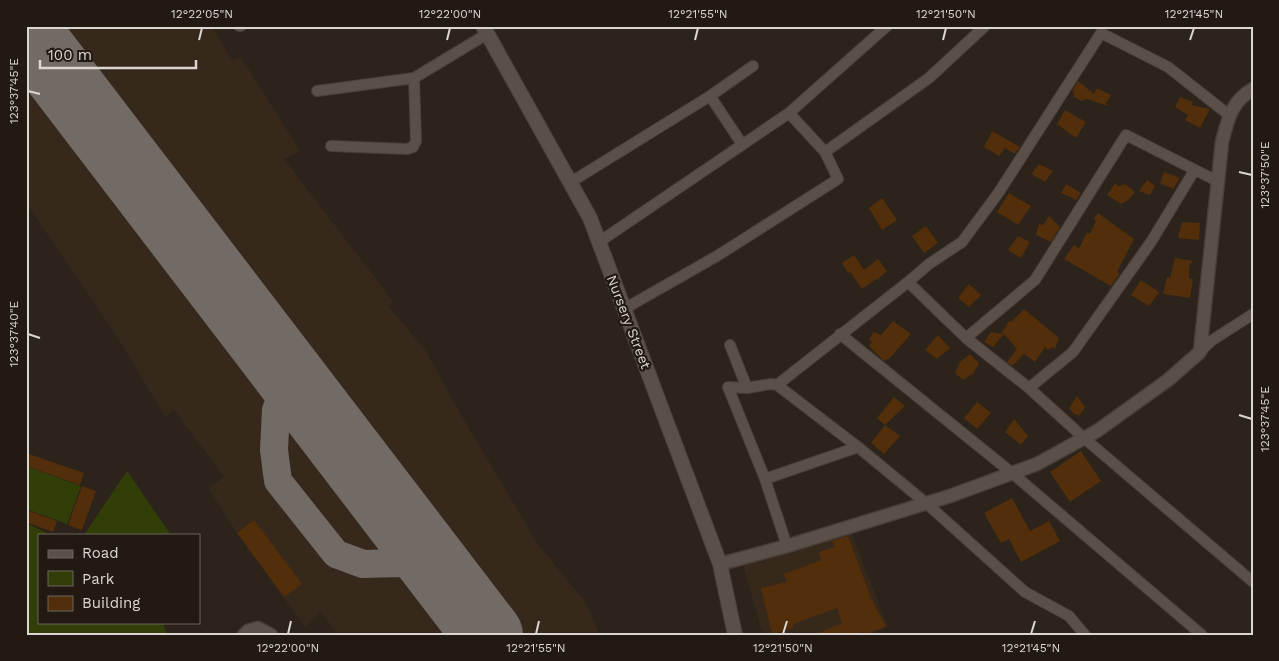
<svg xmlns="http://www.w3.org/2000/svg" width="1279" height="661" font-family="'Work Sans',sans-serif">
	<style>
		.built { fill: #37281c }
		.green { fill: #323e08 }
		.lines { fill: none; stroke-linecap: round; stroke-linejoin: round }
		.taxiway { stroke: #726a64; stroke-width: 28 }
		.runway { stroke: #726a64; stroke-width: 70 }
		.building { fill: #522e0b }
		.minor-casing { stroke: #48413b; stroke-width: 12 }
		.tertiary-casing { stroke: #48413b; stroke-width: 15 }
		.secondary-casing { stroke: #48413b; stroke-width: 16 }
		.minor { stroke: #5b5048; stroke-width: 10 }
		.tertiary { stroke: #5b5048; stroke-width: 12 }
		.secondary { stroke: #5b5048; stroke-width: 14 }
		.ticks { fill: none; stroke: #dcd6d1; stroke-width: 2 }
		.labels { text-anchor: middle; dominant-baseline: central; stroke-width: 4.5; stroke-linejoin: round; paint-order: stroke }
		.street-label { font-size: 14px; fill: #dcd6d1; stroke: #221912 }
		.neatline { fill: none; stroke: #dcd6d1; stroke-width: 2 }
		.ticks-label { font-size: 12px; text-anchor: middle; fill: #dcd6d1 }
	</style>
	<rect width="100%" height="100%" fill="#2c231b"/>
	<path class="built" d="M26,26h186l20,34 9,-3 59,94 -16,8 109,142 -4,6 38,45 30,56 81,136 48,59 14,32h-262l-17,-23 -16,15 -68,-94 -29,-45 16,-11 -50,-67 -9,7 -47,-79 -92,-135z
		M850,529l38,98 -18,8h-107l-21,-73z"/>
	<path class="green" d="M28,467l53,19 -14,38 -41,-15v-36z
		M127,471l44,64h-87z
		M26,523l25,12h-12v87h124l4,13h-141z"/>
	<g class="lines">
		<path class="taxiway" d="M288,373l-1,10 -11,27 -2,40 4,31 58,73 27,10 39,-1c10,-6 10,-15 12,-24
			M276,410l13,-8h21
			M402,563l36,6"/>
		<path class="runway" d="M26,31l462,604"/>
	</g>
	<path class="building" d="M1078,81l16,13 3,-6 14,7 -5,8 2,3 -21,-7 -6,2 -8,-5 1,-4 -2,-1z
		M1180,97l13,5 -1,3 18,4 -10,19 -15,-8 3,-5 -13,-8z
		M1065,110l21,12 -10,16 -19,-14z
		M992,131l28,16 -5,7 -10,-6 -6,8 -15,-9z
		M1039,164l14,7 -8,11 -14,-8z
		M1164,172l16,6 -7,11 -13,-6z
		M1147,180l8,6 -5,9 -11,-4z
		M1115,183l3,3 7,-2 10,8 -7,8 -7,4 -14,-9z
		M1066,184l15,9 -5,7 -15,-7z
		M1009,193l22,13 -13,19 -21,-13z
		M882,198l15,22 -15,10 -13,-22z
		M1098,213l36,26 -17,33 3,1 -9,13 -47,-27 10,-14 5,4 8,-17 3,2 6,-13 -2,-3z
		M1049,216l11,11 -9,15 -15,-7 3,-11 4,1z
		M1182,222l18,1 -1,17 -21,-2z
		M926,226l12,17 -14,10 -12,-17z
		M1018,236l12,6 -9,16 -13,-8z
		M854,255l10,15 14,-11 9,12 -10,9 -1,-1 -14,10 -12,-17 -2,1 -6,-10z
		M1175,258l18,3 -4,5v12l4,1 -3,19 -27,-4 4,-17 3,1z
		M1141,280l18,12 -10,14 -18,-11z
		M969,284l12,11 -12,12 -11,-9z
		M1024,309l35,29 -4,11 -3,-2 -4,3 -3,-3 -10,15 -11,-8 -12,12 -5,-4 10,-13 -13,-15 -11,13 -9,-5 7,-10 12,2 -1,-2 7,-11 2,1z
		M893,321l18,13 -21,24 -6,3 -15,-15 3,-4 -3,-3 5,-7 7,3z
		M938,335l12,13 -13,11 -12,-9z
		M970,354l9,9 -6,11 -10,6 -8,-7 5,-11z
		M1077,396l8,11 -6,9 -5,-2 -5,-6z
		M894,397l11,9 -20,19 -8,-7z
		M977,402l14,11 -14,16 -13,-11z
		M1014,419l14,17 -7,9 -16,-13z
		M885,425l15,11 -16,18 -13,-11z
		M1081,451l20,30 -31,21 -20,-30z
		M29,454l55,19 -4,12 -54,-19z
		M82,486l14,5 -14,39 -14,-5z
		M1012,498l18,33 19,-10 11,20 -39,21 -12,-23 -8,4 -17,-30z
		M29,511l28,10 -4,11 -27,-10z
		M254,520l48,64 -18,13 -47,-64z
		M848,536l23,62 15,28 -21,9 -2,-4 -11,4h-38l28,-12 -5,-15 -44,16 1,4 -22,6 -11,-46 26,-6 -3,-8 37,-14 -2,-8 16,-5 -3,-6z"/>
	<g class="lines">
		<g class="minor-casing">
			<path id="minor" d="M239,26h2
				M317,91l97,-13 73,-44
				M710,96l32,48
				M789,113l36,39
				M331,146l76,3 6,-2 3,-6 -2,-63
				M571,182l139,-86 43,-30
				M1219,182l-93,-47 -91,145 -69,58 63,50 55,50 169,144
				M599,242l190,-129 98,-87
				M908,282l21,-18 33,-22 37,-50 102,-159 67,34 61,48
				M624,309l93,-53 121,-77 -13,-27 104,-74 56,-52
				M840,334l172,139 190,162
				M730,345l17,43 24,-4 6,1 131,-103 58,56
				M1200,352l11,-11 42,-27
				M777,385l81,62 68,56 99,89 44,24 16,19
				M747,388l-19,-1 37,92 93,-32
				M1029,388l44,-36 78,-110 43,-71
				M765,479l22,67"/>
		</g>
		<g class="tertiary-casing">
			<path id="tertiary" d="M720,564l67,-18 163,-50 87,-32 60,-33 71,-51 32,-28 22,-210c6,-23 9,-40 31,-53
				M244,635l4,-4 10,-3 13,7"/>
		</g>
		<g class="secondary-casing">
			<path id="secondary" d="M483,26l107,192 130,346 15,71"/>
		</g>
		<use href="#minor" class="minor"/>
		<use href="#tertiary" class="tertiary"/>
		<use href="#secondary" class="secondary"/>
	</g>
	<path class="ticks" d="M199,40l3,-12M447,40l3,-12M695,40l3,-12M943,40l3,-12M1190,40l4,-12M28,91l12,3M1239,172l13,3M28,334l12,4M1239,415l13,4M288,634l3,-13M536,634l3,-13M783,634l4,-13M1031,634l4,-13"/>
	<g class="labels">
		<g class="street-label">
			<text transform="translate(629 322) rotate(69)">Nursery Street</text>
		</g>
	</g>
	<rect width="1279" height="661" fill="none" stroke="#221912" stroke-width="55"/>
	<rect x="38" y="534" width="162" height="90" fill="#221912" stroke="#6c655e"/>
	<rect x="48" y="550" width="25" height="8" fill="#5b5048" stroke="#6c655e"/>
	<text x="82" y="558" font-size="15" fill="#dcd6d1">Road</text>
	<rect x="48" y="571" width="25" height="15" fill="#323e08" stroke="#6c655e"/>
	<text x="82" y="584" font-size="15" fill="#dcd6d1">Park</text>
	<rect x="48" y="596" width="25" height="15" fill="#522e0b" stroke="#6c655e"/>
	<text x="82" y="608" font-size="15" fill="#dcd6d1">Building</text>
	<path d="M40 60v8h156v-8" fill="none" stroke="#dcd6d1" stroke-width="2.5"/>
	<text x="48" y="60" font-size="15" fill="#dcd6d1" stroke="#221912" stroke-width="4" paint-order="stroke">100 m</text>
	<rect x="28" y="28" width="1224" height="606" class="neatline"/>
	<g class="ticks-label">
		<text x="202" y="18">12°22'05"N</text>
		<text x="450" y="18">12°22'00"N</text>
		<text x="698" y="18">12°21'55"N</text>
		<text x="946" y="18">12°21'50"N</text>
		<text x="1194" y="18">12°21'45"N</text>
		<text transform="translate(14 91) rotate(-90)" y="4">123°37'45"E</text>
		<text transform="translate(1265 175) rotate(-90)" y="4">123°37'50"E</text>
		<text transform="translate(14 334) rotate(-90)" y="4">123°37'40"E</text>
		<text transform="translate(1265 419) rotate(-90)" y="4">123°37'45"E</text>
		<text x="288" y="652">12°22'00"N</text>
		<text x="536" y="652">12°21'55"N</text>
		<text x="783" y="652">12°21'50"N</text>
		<text x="1031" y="652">12°21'45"N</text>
	</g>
</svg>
